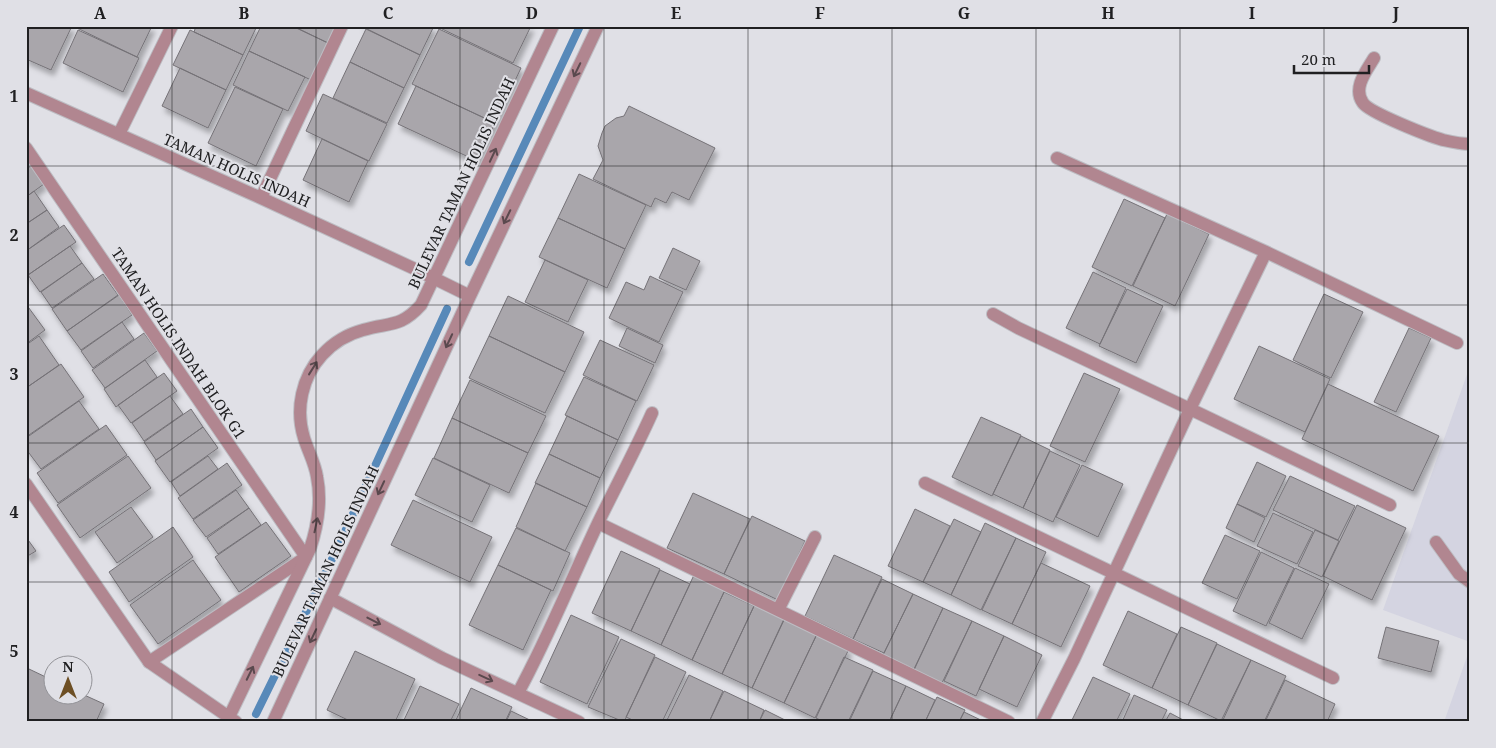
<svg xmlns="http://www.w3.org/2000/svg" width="1496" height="748" font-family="'Noto Serif',serif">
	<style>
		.built { fill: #d4d4e1 }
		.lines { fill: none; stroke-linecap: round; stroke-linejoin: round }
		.stream { stroke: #5789b9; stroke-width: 8 }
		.building { fill: #a9a6ab; stroke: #757277; filter: url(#shadow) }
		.service-casing { stroke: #bdbdc3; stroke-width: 14 }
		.minor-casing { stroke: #bdbdc3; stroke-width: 14 }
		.service { stroke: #b18690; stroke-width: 12 }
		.minor { stroke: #b18690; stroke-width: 12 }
		.oneway { stroke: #5a494e }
		.grid { fill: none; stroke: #202022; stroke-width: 1; stroke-opacity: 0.55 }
		.labels { text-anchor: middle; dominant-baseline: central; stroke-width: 4; stroke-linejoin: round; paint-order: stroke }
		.street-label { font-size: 15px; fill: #202022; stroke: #e0e0e6 }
		.neatline { fill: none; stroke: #202022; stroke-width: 2 }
		.grid-label { font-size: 16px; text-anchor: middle; font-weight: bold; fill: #202022 }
	</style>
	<defs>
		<filter id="shadow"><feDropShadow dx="3" dy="5.5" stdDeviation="2.5" flood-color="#0004"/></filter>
	</defs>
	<rect width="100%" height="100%" fill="#e0e0e6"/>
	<path class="built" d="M1470,366v276l-87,-32z
		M1470,648v74h-26z"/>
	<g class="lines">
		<path class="stream" d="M469,262l111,-236
			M256,714l80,-163 111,-242"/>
	</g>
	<path class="building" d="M26,26h46l-21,44 -25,-11z
		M78,26h74l-15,31 -60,-29z
		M196,26h61l-14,29 -49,-23z
		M261,26h31l36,17 -17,37 -62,-29z
		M293,26h43l-8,17z
		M361,26h73l-14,29z
		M441,26h90l-18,37 -73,-35z
		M366,29l54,26 -16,33 -54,-26z
		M439,29l82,39 -26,55 -83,-39z
		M78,30l61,28 -16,34 -60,-29z
		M190,30l53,25 -17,35 -53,-25z
		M249,51l56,26 -17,34 -55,-26z
		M350,62l54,26 -17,35 -54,-25z
		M180,68l46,22 -18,38 -46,-22z
		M416,86l79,37 -18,38 -79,-37z
		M235,87l48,22 -27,57 -48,-23z
		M323,94l64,30 -18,37 -63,-30z
		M629,106l86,42 -26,52 -17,-8 -6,11 -11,-5 -4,9 -58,-28 10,-19 -5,-14 4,-13 3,-7 11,-8 8,-2z
		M322,139l46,22 -19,41 -46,-22z
		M31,166l13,18 -18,13v-28z
		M579,174l67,31 -21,44 -67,-31z
		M34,191l13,19 -21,14v-27z
		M1124,199l41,19 -33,68 -40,-19z
		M47,210l12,17 -33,24v-27z
		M1167,214l42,20 -34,72 -42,-20z
		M558,218l67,31 -18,39 -68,-31z
		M64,225l12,17 -48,33 -2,-3v-21z
		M70,246l12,17 -42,29 -12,-17z
		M673,248l27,13 -14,29 -27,-12z
		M545,260l43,20 -20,42 -43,-20z
		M82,263l12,16 -42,29 -11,-16z
		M1093,272l33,16 -26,56 -34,-16z
		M103,274l15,21 -51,36 -15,-22z
		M650,276l33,16 -24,50 -50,-24 17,-36 18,8z
		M1127,289l36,17 -27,57 -37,-17z
		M1324,294l39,18 -32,66 -38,-18z
		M119,295l13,20 -51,35 -14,-19z
		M508,296l76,36 -19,40 -76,-36z
		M26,304l19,26 -19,14z
		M122,322l12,17 -41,29 -12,-17z
		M627,328l36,17 -8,18 -36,-17z
		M1409,328l22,10 -35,74 -22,-10z
		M144,333l13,18 -52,37 -13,-18z
		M39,336l20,29 -33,23v-43z
		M489,336l76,36 -20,41 -76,-35z
		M600,340l54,25 -17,36 -54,-26z
		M1259,346l71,33 -25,53 -71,-33z
		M145,360l12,17 -41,30 -12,-18z
		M61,364l23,33 -58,40v-49z
		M164,373l13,18 -46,32 -13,-18z
		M1084,373l36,16 -35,73 -35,-16z
		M584,377l52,24 -18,39 -53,-25z
		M470,380l76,36 -18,37 -76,-35z
		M1328,384l111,52 -26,55 -111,-52z
		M170,396l13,18 -39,27 -12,-18z
		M79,401l20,28 -58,40 -15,-20v-11z
		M191,409l12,18 -47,33 -12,-18z
		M567,416l51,24 -18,38 -51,-24z
		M981,417l40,18 -29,61 -40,-19z
		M452,418l76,35 -19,40 -75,-35z
		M106,425l21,30 -69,48 -21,-30z
		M203,427l15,21 -48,34 -15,-21z
		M1021,436l29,14 -27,58 -30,-14z
		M1050,451l30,14 -27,57 -30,-14z
		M549,454l51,24 -13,29 -52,-24z
		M128,456l23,32 -71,50 -23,-33z
		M208,456l10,13 -38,27 -9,-14z
		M433,458l57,27 -18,37 -57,-27z
		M1257,462l29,14 -20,41 -29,-13z
		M227,463l15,22 -49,34 -15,-21z
		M1082,465l41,19 -25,53 -42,-20z
		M1290,476l65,30 -17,34 -65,-30z
		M536,483l51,24 -22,44 -49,-24z
		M236,490l13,18 -43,29 -13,-17z
		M693,493l57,26 -26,55 -57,-26z
		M413,500l79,37 -22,45 -79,-37z
		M1237,504l28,14 -11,24 -28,-14z
		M1357,505l49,23 -34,72 -49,-24z
		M131,507l22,30 -36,26 -22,-31z
		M249,508l12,17 -43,29 -11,-16z
		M915,509l35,17 -27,56 -35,-16z
		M1273,513l40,19 -16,32 -40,-18z
		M752,516l53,25 -27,59 -54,-26z
		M954,519l27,13 -30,63 -28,-13z
		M266,522l25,34 -52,36 -24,-35z
		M985,523l31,15 -35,72 -30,-15z
		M173,527l20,30 -64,45 -20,-30z
		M516,528l54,25 -17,38 -55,-26z
		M1315,530l24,11 -17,36 -24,-11z
		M1225,535l35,16 -23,48 -35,-16z
		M26,537l10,14 -10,6z
		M1016,538l30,14 -34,72 -30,-14z
		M621,551l39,18 -29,62 -39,-18z
		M1261,552l33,16 -28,58 -33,-15z
		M834,555l48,22 -29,62 -48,-23z
		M193,560l28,40 -63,44 -28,-39z
		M1041,563l49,23 -29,61 -49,-23z
		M498,565l53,25 -28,60 -54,-25z
		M1295,568l34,16 -27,55 -33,-16z
		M660,570l30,14 -29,61 -30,-14z
		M694,575l31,15 -33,70 -31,-15z
		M882,579l31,15 -29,59 -31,-14z
		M724,592l30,14 -32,68 -30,-14z
		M913,594l30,14 -29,61 -31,-14z
		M755,604l30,14 -33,70 -30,-14z
		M943,608l29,13 -30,62 -28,-13z
		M1128,611l49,23 -25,54 -49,-23z
		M571,615l48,22 -32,67 -47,-22z
		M784,619l33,15 -33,69 -32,-15z
		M972,621l32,15 -28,60 -32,-15z
		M1181,627l36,16 -29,62 -36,-17z
		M1386,627l53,14 -8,31 -53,-14z
		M817,634l32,15 -34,69 -31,-15z
		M1004,636l38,19 -25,52 -38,-18z
		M621,639l34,16 -31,67 -36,-15z
		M1217,644l34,16 -30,61 -33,-16z
		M355,651l60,28 -20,43h-43l-25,-12z
		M655,657l31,15 -24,50h-25l-11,-5z
		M844,657l29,13 -25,52h-24l-8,-4z
		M1251,660l35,16 -22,46h-42z
		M29,669l23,11v16h30v-2l22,10 -8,18h-70v-47z
		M873,671l33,15 -17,36h-40z
		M689,675l34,16 -14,31h-43z
		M1093,677l37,17 -14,28h-45z
		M1285,680l50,24 -8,18h-62z
		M420,686l39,18 -9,18h-47z
		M906,686l29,14 -10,22h-36z
		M471,688l41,19 -7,15h-50z
		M724,691l40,19 -5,12h-50z
		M1134,695l33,15 -6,12h-39z
		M937,697l28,13 -6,12h-34z
		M765,710l24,12h-30z
		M511,711l23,11h-28z
		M964,712l21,10h-26z
		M1170,713l17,9h-22z"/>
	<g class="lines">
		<g class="service-casing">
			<path id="service" d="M149,662l157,-105"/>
		</g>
		<g class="minor-casing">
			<path id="minor" d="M1374,58c-7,12 -22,30 -11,45 7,10 66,33 80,37 9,2 18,4 27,4
				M26,93l235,105 154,71 55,27
				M119,134l53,-108
				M26,148l280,409
				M1057,158l209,94 191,91
				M261,198l81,-172
				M993,314l25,14 172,81 200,96
				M925,483l408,195
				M26,484l123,178 87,60
				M598,523l411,199
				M1436,542l23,32 11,8
				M330,598l112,60 137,64
				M778,610l37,-73
				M518,693c30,-55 53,-113 80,-170 18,-37 37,-72 54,-110
				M229,717l81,-168c8,-24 12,-47 7,-72 -2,-14 -9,-26 -13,-39 -9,-29 -2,-61 18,-83 11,-12 26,-21 41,-25 27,-8 37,-2 58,-25l132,-279
				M273,722l197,-426 128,-270
				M1042,722l32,-63 116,-250 76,-157"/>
		</g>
		<use href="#service" class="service"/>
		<use href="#minor" class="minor"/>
	</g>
	<defs><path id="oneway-shaft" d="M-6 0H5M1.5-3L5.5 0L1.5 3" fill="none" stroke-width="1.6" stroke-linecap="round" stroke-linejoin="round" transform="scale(1.25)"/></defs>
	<g class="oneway">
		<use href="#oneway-shaft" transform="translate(577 70) rotate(116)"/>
		<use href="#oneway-shaft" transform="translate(493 155) rotate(-65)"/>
		<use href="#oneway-shaft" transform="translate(507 217) rotate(116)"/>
		<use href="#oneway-shaft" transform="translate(449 341) rotate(115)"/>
		<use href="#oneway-shaft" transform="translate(313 368) rotate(-58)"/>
		<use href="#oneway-shaft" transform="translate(381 488) rotate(115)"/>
		<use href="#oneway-shaft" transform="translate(316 525) rotate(-78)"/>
		<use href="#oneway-shaft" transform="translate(374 621) rotate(27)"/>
		<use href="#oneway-shaft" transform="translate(313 636) rotate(115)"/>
		<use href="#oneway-shaft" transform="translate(250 673) rotate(-64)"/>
		<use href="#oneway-shaft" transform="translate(486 678) rotate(25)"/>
	</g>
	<path class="grid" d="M172,26v696M316,26v696M460,26v696M604,26v696M748,26v696M892,26v696M1036,26v696M1180,26v696M1324,26v696M26,166h1444M26,305h1444M26,443h1444M26,582h1444"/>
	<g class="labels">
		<g class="street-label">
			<text transform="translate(237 170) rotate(24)">TAMAN HOLIS INDAH</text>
			<text transform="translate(461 183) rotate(-65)">BULEVAR TAMAN HOLIS INDAH</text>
			<text transform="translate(179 343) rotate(56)">TAMAN HOLIS INDAH BLOK G1</text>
			<text transform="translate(325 571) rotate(-65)">BULEVAR TAMAN HOLIS INDAH</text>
		</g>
	</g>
	<rect width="1496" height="748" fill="none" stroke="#e0e0e6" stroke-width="55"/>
	<g transform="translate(68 680)"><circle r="24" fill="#e0e0e6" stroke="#939398"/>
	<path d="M0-4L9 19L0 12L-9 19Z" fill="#6d4f24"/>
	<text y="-8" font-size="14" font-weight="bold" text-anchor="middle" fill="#202022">N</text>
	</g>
	<path d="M1294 65v8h75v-8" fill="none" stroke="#202022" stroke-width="2.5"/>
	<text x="1301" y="65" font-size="15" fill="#202022" stroke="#e0e0e6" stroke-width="4" paint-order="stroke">20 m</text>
	<rect x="28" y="28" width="1440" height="692" class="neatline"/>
	<g class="grid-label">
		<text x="100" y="19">A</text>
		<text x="244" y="19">B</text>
		<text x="388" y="19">C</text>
		<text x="532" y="19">D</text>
		<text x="676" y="19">E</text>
		<text x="820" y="19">F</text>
		<text x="964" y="19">G</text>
		<text x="1108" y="19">H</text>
		<text x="1252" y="19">I</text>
		<text x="1396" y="19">J</text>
		<text x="14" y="102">1</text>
		<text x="14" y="241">2</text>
		<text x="14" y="380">3</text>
		<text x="14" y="518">4</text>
		<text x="14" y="657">5</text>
	</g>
</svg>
